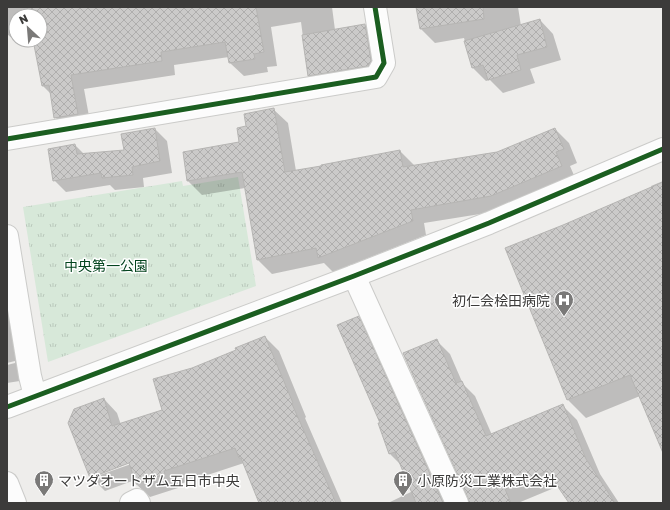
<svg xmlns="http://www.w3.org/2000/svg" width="670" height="510" font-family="'Golos Text','Noto Sans JP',sans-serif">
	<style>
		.grass { fill: url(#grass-tufts) }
		.shadow { fill: #0003; fill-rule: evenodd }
		.building { fill: url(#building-cross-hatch); stroke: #b6b5b3 }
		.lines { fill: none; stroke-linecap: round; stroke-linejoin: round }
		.minor-casing { stroke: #cbcbc9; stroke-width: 24 }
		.tertiary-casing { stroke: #cbcbc9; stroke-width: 24 }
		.minor { stroke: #fcfcfc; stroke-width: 22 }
		.tertiary { stroke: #fcfcfc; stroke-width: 22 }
		.cycleway-casing { stroke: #fff; stroke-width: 8 }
		.cycleway { stroke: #1b5e20; stroke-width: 5 }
		.labels { text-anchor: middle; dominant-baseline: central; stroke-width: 3; stroke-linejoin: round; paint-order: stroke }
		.park-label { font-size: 14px; fill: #03441e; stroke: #fff }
		.poi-label { font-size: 14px; fill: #3c3b3a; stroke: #fff; text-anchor: start }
	</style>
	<defs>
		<pattern id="grass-tufts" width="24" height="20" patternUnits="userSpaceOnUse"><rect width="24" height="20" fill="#d7e8d9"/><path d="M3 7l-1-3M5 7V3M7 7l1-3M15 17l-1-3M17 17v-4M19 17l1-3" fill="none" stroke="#b9c8bb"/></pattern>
		<pattern id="building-cross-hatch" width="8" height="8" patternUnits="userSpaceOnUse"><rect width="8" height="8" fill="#cbcac9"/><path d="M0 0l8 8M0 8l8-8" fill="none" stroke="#afaead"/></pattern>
	</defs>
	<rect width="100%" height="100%" fill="#eeedeb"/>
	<path class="grass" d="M238,177l18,109 -208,76 -25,-155 159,-26 1,5z"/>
	<path class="shadow" d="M7,7h325l3,23 30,-5 14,14 5,36 -62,14 -14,-14 -7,-53 -30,5 6,39 -10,1 1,5 -24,4 -14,-13 -1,-6 -55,8 1,10 -91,14 7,38 -22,4 -14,-14 -4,-23 -9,-9 -8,-45h6v-24h-24v24h-2l-7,-6z
		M417,7h101l3,19 19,-6 13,14 8,26 -31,9 5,14 -32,10 -13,-13 -4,1 -14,-14 -8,-29 -29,5 -14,-14z
		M273,109l15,14 8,48 104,-20 14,14v2l84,-14 57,-24 14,14 8,20 -7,3 6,14 -71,30 -81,13 2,12 -93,37 -9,-9 -52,11 -14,-14 -13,-72 -43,7 -14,-14 -4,-28 56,-10 7,-16z
		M155,129l12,12 5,32 -29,5 1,9 -29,3 -5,-5 -44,7 -12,-12 21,-35 9,9 41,-3z
		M663,181v251l-23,-36 -54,22 -18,-18 -62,-152 57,-22 89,-38 -1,-2z
		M7,294l19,86 -19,3v-18l8,-2v-2l-8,2z
		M358,318l14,13 78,172h-60v-1l23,-11 -11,-25 -12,-12 -8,-31z
		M265,337l14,14 27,66 -1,1 37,85h-82l-16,-40 -67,22 1,3 -28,9 -14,-13 -1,-4 -30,11 -14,-14 13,-78 13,14 4,12 42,-15 29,-41 45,-18zM133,461l1,2 -37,13v-2z
		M436,340l14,14 13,30 12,12 17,39 71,-29 14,14 23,54 19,29h-49l-11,-17 -41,17h-48z"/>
	<path class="building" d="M27,7h229l8,45 -10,2 1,5 -26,4 -4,-21 -64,10 1,9 -91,14 7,39 -24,4 -5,-33 -7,1 -9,-46h7v-24h-11z
		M416,7h67l1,12 -64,10z
		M540,19l7,28 -30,8 4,15 -33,10 -5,-15 -11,3 -8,-27z
		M365,24l6,37 -3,5 -60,10 -6,-41z
		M274,108l11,64 36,-6v-1l79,-15 3,17 94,-15 58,-24 9,21 -8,3 6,14 -71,30 -80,14 2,11 -95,37 -2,-10 -59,12 -15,-88 -55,9 -4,-29 56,-10 -2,-14 9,-2 -2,-12z
		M155,128l5,33 -28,6 1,8 -31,3 -1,-5 -48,8 -5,-32 27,-5 2,10 47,-4 -3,-16z
		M663,182v271l-33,-78 -63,25 -62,-152 58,-23z
		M359,316l84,187h-27l-21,-51 -6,2 -11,-31h2l-43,-98z
		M265,336l28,67 -1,1 44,99h-77l-18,-45h-2l-4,-10 -71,23 1,3 -29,10 -7,-21 -39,15 -22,-55 6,-14 30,-11 8,28 50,-16 -9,-31 39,-11 44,-18 -1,-2z
		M437,339l19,44 6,-2 24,55 77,-32 23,55 29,44h-46l-22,-32 -42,18 6,14h-42l-1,-5 -65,-145z"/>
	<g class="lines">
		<g class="minor-casing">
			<path id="minor" d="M7,139l369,-62 8,-14 -9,-56
				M354,276l103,227
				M7,483l8,20
				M131,503l6,-3 2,3"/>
		</g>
		<g class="tertiary-casing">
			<path id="tertiary" d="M7,236l23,140 5,20
				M7,407l347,-131 135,-53 174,-74"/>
		</g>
		<use href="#minor" class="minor"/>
		<use href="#tertiary" class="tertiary"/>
		<g class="cycleway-casing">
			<path id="cycleway" d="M7,139l369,-62 8,-14 -9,-56
				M7,407l347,-131 135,-53 174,-74"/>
		</g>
		<use href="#cycleway" class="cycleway"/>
	</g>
	<defs>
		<g id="hospital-pin" transform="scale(1)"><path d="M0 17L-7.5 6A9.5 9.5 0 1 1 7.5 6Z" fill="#7a7978" stroke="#fff"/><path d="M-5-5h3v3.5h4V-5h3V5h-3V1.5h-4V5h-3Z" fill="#fff"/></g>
		<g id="building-pin" transform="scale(1)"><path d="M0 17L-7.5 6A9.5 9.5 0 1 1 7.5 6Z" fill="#7a7978" stroke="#fff"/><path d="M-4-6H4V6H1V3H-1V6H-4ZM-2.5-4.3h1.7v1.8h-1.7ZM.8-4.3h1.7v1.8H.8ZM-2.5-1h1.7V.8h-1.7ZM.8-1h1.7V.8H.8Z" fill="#fff"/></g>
	</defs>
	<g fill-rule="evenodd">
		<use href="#hospital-pin" x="564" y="300"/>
		<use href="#building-pin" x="44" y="480"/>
		<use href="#building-pin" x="403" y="480"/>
	</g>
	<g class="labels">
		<g class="park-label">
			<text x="106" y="265">中央第一公園</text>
		</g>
		<g class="poi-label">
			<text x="550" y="300" text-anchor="end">初仁会桧田病院</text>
			<text x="58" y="480">マツダオートザム五日市中央</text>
			<text x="417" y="480">小原防災工業株式会社</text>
		</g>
	</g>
	<rect width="670" height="510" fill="none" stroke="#3c3b3a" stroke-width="16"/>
	<g transform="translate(28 28) rotate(334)"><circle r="19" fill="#ffffff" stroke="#b1b1b0"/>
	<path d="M0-3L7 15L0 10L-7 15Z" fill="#7a7978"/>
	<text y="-6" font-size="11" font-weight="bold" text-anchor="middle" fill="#3c3b3a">N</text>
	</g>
</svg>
